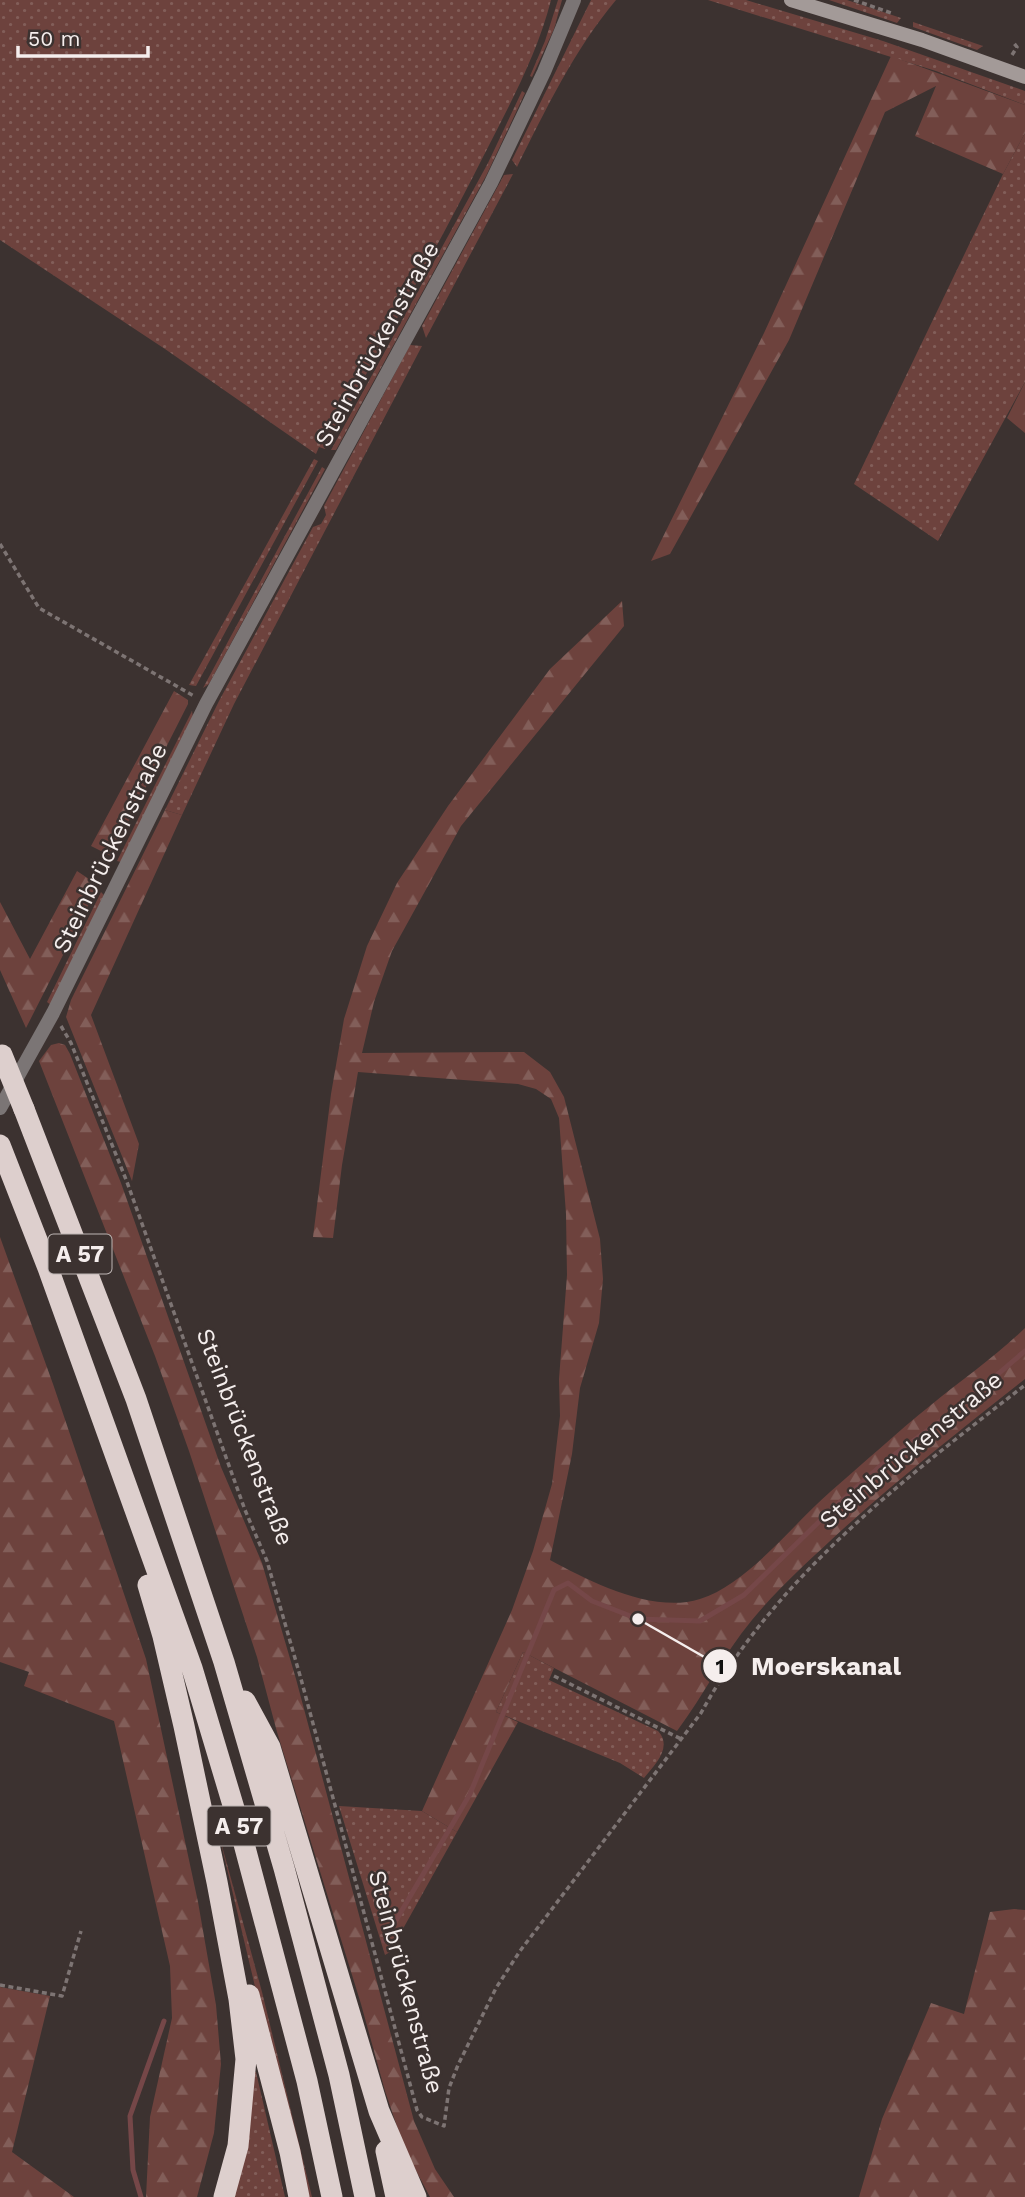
<svg xmlns="http://www.w3.org/2000/svg" width="1025" height="2197" viewBox="0 0 1025 2197" font-family="'Work Sans',sans-serif">
	<defs>
		<pattern id="grass-dots" width="8" height="8" patternUnits="userSpaceOnUse" patternTransform="scale(1.75)"><rect width="8" height="8" fill="#6d423d"/><path d="M2 2h.1M6 6h.1" fill="none" stroke="#825e59" stroke-width="1.8" stroke-linecap="round"/></pattern>
		<pattern id="forest-firs" width="22" height="20" patternUnits="userSpaceOnUse" patternTransform="scale(1.75)"><rect width="22" height="20" fill="#6d423d"/><path d="M5 1l3.5 6h-7zM16 11l3.5 6h-7z" fill="#825e59"/></pattern>
	</defs>
	<rect width="100%" height="100%" fill="#3c3230"/>
	<!-- grass -->
	<path fill="url(#grass-dots)" d="M0 0H551C537 55 509 106 483 157 433 256 378 352 325 449L319 447 316 454 165 349 0 240Z
		M558 0H562L554 29 532 77 530 76 545 41Z
		M591 0H616C574 50 546 109 517 167L512 160Z
		M708 0H746L883 41 1025 91V105L936 71Z
		M829 0H847L901 18 897 23Z
		M913 22 983 46 977 50 913 27Z
		M522 91 525 93 486 176 336 450H331L488 163Z
		M1025 133V382L938 541 854 484 1003 174Z
		M513 174 426 338 422 326 504 175Z
		M410 345 422 346 234 704 182 815 165 810 219 701 313 527 321 524 326 515 324 506Z
		M314 459 318 461 196 686 189 685Z
		M322 467 325 469 209 684 203 688Z
		M192 711 193 717 121 862 117 861Z
		M101 892 104 895 51 1005 47 1002Z
		M523 1652 554 1668 549 1680 658 1731C673 1747 655 1765 644 1778L620 1763 496 1712Z
		M339 1806 422 1811 457 1832 390 1952 385 1955Z
		M219 1835 262 1992 312 2197H305Z
		M253 2072H256L285 2197H229Z"/>
	<!-- forest -->
	<path fill="url(#forest-firs)" d="M891 56 1025 105V133L1003 174 915 136 936 86 885 112 789 340 670 554 651 561 764 333Z
		M1025 382V433L1007 418Z
		M622 601 624 626 461 826 392 951 374 1002 362 1053 524 1052 550 1072 564 1097 600 1239 603 1279 599 1323 580 1388 572 1454 550 1560C591 1582 653 1614 700 1599 748 1584 792 1525 830 1492 864 1463 896 1433 931 1405 963 1379 996 1356 1025 1328V1379C963 1428 902 1476 843 1529 812 1558 779 1587 752 1620 723 1655 704 1695 677 1731L523 1652 496 1712 518 1722 457 1832 422 1811 512 1610 533 1551 552 1484 560 1416 559 1379 567 1275 566 1214 559 1118 551 1099 536 1089 518 1084 358 1072 342 1165 333 1238 313 1237 331 1094 344 1019 367 946 397 883 448 806 550 669Z
		M174 691 188 700V704L111 856 91 846Z
		M165 810 182 815 91 1015 139 1144 132 1181 66 1017 71 1000Z
		M77 871 95 883 96 890 26 1028 0 970V902L30 959Z
		M59 1043 65 1045 70 1054 121 1183 221 1467 262 1563 296 1679 414 2121 435 2169 454 2197H430L405 2150 385 2091 361 2004 277 1732 257 1657 189 1451 155 1356 39 1061 51 1045Z
		M0 1237 53 1384 146 1659 198 1902 216 2005 221 2064 214 2133 197 2197H146L150 2117 172 2018 170 1966 114 1721 24 1686 29 1672 0 1662Z
		M1014 1909 1025 1910V2197H859L882 2119 931 2003 964 2014 990 1912Z
		M0 1987 50 1996 12 2152 74 2197H0Z"/>
	<g fill="none" stroke-linecap="round" stroke-linejoin="round">
		<!-- stream -->
		<path stroke="#754748" stroke-width="5" d="M384 1941 470 1794 554 1590 568 1583 592 1601 638 1619 700 1621 744 1595 831 1510 887 1460 958 1408 1025 1351
			M141 2197 133 2170 130 2116 164 2021"/>
		<!-- path -->
		<path stroke="#7d7473" stroke-width="3.5" stroke-dasharray="5 3.5" stroke-linecap="butt" d="M854 0 891 13
			M1012 55 1017 47 1013 42
			M0 544 39 608 194 696
			M61 1026 71 1043 127 1182 245 1510 267 1561 301 1679 417 2110 422 2117 444 2126 449 2088 458 2065 496 1988 520 1951 701 1713C777 1575 903 1480 1025 1385
			M554 1676 681 1739
			M0 1985 62 1996 81 1931"/>
		<!-- street -->
		<path stroke="#7b7575" stroke-width="14" d="M0 1108 53 1013 206 704 491 183 544 72 574 0"/>
		<!-- secondary -->
		<path stroke="#a39a98" stroke-width="14" d="M791 0 922 40 1025 77"/>
		<!-- highway -->
		<path stroke="#ddcfcd" stroke-width="21" d="M24 1109 136 1399 224 1662 284 1868 339 2075 365 2197
			M0 1145 48 1268 192 1668 239 1825 307 2081 332 2197
			M148 1585 163 1636 184 1726 217 1882 239 1999 246 2059 238 2146 224 2197
			M245 1701 270 1747 379 2111 416 2197
			M249 1995 290 2152 299 2197
			M386 2151 396 2197"/>
		<!-- highway-bridge -->
		<path stroke="#ddcfcd" stroke-width="21" d="M2 1055 24 1109"/>
	</g>
	<g text-anchor="middle" stroke-width="5" stroke-linejoin="round" paint-order="stroke">
		<!-- shield labels -->
		<g fill="#3c3230" stroke="#beb6b4" stroke-width="2">
			<rect x="48.5" y="1234.5" width="63" height="39" rx="5"/>
			<rect x="207.5" y="1806.5" width="63" height="39" rx="5"/>
		</g>
		<g font-size="23" font-weight="bold" fill="#f5eeed">
			<text x="80" y="1262">A 57</text>
			<text x="239" y="1834">A 57</text>
		</g>
		<!-- street labels -->
		<g font-size="24" fill="#f5eeed" stroke="#3c3230">
			<text transform="translate(377 344) rotate(-61)" y="8">Steinbrückenstraße</text>
			<text transform="translate(110 848) rotate(-64)" y="8">Steinbrückenstraße</text>
			<text transform="translate(245 1437) rotate(69)" y="8">Steinbrückenstraße</text>
			<text transform="translate(911 1450) rotate(-40)" y="8">Steinbrückenstraße</text>
			<text transform="translate(406 1982) rotate(75)" y="8">Steinbrückenstraße</text>
		</g>
	</g>
	<!-- callouts -->
	<path fill="none" stroke="#f5eeed" stroke-width="2.5" d="M638 1619L720 1666"/>
	<g fill="#f5eeed" stroke="#3c3230" stroke-width="2.5">
		<circle cx="638" cy="1619" r="7"/>
		<circle cx="720" cy="1666" r="18"/>
	</g>
	<g font-size="21" text-anchor="middle" font-weight="bold" fill="#111">
		<text x="720" y="1674">1</text>
	</g>
	<g font-size="26" text-anchor="middle" font-weight="bold" fill="#f5eeed" stroke="#3c3230" stroke-width="5" stroke-linejoin="round" paint-order="stroke">
		<text x="826" y="1675">Moerskanal</text>
	</g>
	<!-- scale -->
	<path d="M18 46v10h130v-10" fill="none" stroke="#f5eeed" stroke-width="3.5"/>
	<text x="28" y="46" font-size="21" fill="#f5eeed" stroke="#3c3230" stroke-width="5" paint-order="stroke">50 m</text>
</svg>
